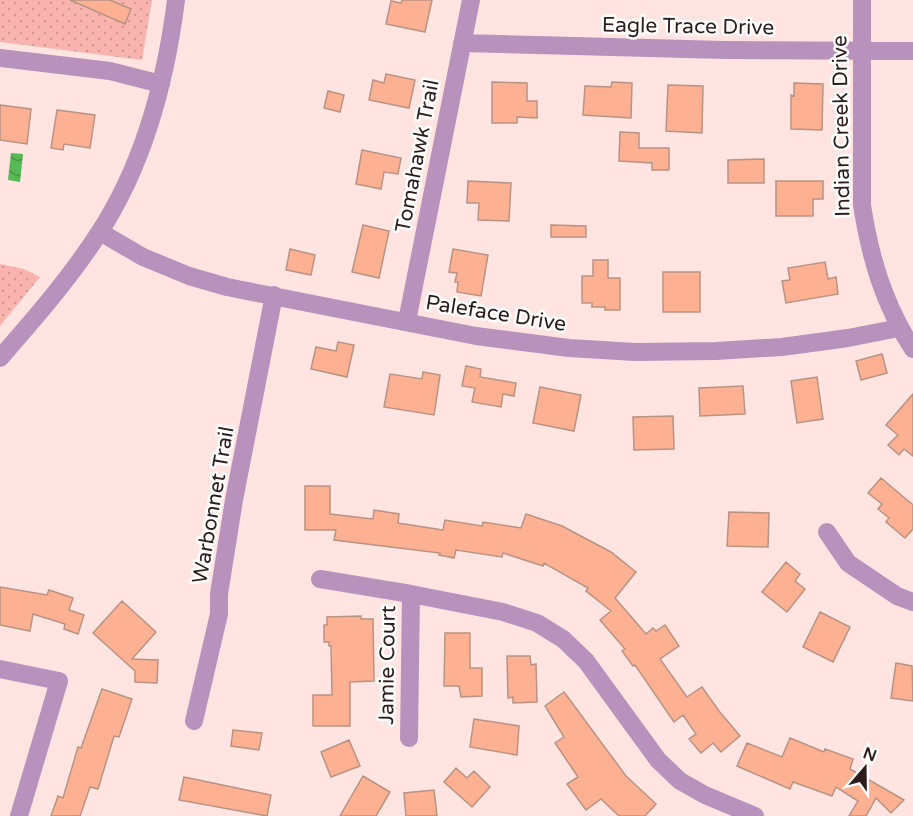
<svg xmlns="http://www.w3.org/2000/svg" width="913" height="816" viewBox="0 0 913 816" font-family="'Varela Round',sans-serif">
	<defs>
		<pattern id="park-dots" width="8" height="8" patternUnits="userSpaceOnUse" patternTransform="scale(1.5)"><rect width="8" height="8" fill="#fab4af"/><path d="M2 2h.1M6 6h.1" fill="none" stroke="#d69a96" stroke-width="1.8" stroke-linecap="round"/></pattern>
		<pattern id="water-waves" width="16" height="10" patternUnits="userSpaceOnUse" patternTransform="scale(1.5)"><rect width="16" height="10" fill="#56b955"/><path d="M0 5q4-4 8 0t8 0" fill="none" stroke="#479646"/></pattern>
	</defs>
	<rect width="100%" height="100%" fill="#ffe4e2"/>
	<!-- park -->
	<path fill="url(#park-dots)" d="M0 0H152L142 60 0 42Z
		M0 264 24 269 40 277 0 326Z"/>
	<!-- water -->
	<path fill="url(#water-waves)" d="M11 153 23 154 20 182 8 180Z"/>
	<!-- building -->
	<path fill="#feb192" stroke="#b89384" stroke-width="1.5" d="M70 0H110L131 9 125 24Z
		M402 0H432L425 32 386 24 391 1 401 3Z
		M386 74 415 80 409 108 369 100 373 80 384 83Z
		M492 82 527 83V101H537V118L517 117V123H492Z
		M612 82 632 83 631 118 583 115 585 86 611 87Z
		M794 83 823 84 822 130 791 129V95L794 96Z
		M668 85 703 86 702 133 666 131Z
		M328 91 344 95 340 112 324 108Z
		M0 105 31 109 27 144 0 140Z
		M57 110 95 115 90 148 64 144 63 150 51 148Z
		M620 132 639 133V148H669V170H652V163L619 161Z
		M362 150 401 158 398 174 384 172 381 189 356 184Z
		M764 159V183H728V160Z
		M468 181 511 183 509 221 478 220 479 203H467Z
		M776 181H823V199H813V216H776Z
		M363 225 389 231 379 278 352 272Z
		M551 225 586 226V237H551Z
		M290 249 315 255 311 275 286 270Z
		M453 249 488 255 481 296 457 292 458 282H455L457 273 449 272Z
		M593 260H608V278H620V310H605V307H592V303H582V276H593Z
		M825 262 828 279 836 277 838 294 786 303 782 281 790 280 788 268Z
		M663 272H700V312H663Z
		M338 342 354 345 347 377 311 369 316 347 336 351Z
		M882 354 887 373 861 380 856 361Z
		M466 366 481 369 480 377 516 383 514 396 503 394 501 407 472 402 475 388 462 386Z
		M423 372 440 375 434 415 384 407 390 374 422 379Z
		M817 377 823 419 797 423 791 381Z
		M743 386 745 414 700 416 699 388Z
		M540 387 581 395 574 431 533 423Z
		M913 394V456L904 449 899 455 888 445 898 435 886 425Z
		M673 416 674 449 634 450 633 417Z
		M881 478 913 505V529L905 538 886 522 889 518 878 509 882 504 868 493Z
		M305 486H330V514L373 519 374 510 399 514 398 523 443 530 445 520 482 526 483 522 521 528 526 514 562 526 611 552 636 572 615 598 646 634 653 628 656 631 665 625 679 646 660 659 687 697 702 687 719 711 740 736 721 752 713 743 701 753 689 739 696 734 683 715 674 722 635 665 633 666 622 651 625 649 600 620 611 611 586 591 588 588 544 563 543 566 503 553 502 557 456 550 454 558 439 555 440 553 334 540 336 530H305Z
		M729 512 769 513 768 547 727 546Z
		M786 562 800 574 795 581 805 589 787 612 762 592Z
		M0 587 47 595 49 590 73 598 69 610 84 615 78 634 64 629 65 624 33 614 30 631 0 625Z
		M122 601 156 632 132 659 158 660 157 683 135 682V671L93 633Z
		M820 612 850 627 833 662 803 647Z
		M361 616V619H373L374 681 350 682V726H313V695H332L331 646H329V642H324V625H327V617Z
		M445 633H470V668H482V696L461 697 459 686H444Z
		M507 656H530L531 665 536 664 537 702 513 703V697L508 698Z
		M896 663 912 666 913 701 891 698Z
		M102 689 132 699 119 737 114 736 98 789 90 787 80 816H51L58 796 63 798 78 747 81 748Z
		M564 692 626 776 656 804 645 816H619L601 799 586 810 567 784 578 777 555 743 564 737 545 706Z
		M474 719 519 726 517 755 470 747Z
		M233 730 262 733 259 750 231 746Z
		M790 738 824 752 825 749 853 759 850 769 904 800 891 813 876 798 866 816H849L858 801 836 787 832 796 793 782 790 789 737 766 747 743 782 757Z
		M349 740 360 766 331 777 321 752Z
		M456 768 467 778 474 771 490 787 472 807 444 782Z
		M363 776 390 792 376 816H340Z
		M184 777 271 795 267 816 179 800Z
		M434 790 437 816H406L404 793Z"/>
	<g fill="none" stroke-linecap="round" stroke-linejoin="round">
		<!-- minor -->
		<path stroke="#b892bc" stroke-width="18" d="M862 0V205C870 257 884 305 913 349
			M462 43 724 50 913 51
			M0 58 110 71 161 84
			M100 232 143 257 189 276 227 287 476 336 569 348 635 352 716 351 782 347 848 338 899 328
			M407 321 471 0
			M0 358C35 318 70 278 99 233 144 164 166 80 176 0
			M827 532 848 563 897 596 913 602
			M320 579 411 594 503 612 537 623 563 639 586 661 658 760 680 781 705 795 755 816
			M0 669 59 681 19 816
			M194 721 219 614V594L234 500 274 295
			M409 738 411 594"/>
	</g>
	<g text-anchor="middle" stroke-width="5" stroke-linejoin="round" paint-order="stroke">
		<!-- street labels -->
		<g font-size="21" fill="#2c1c1b" stroke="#fff">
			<text transform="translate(688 26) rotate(1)" y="7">Eagle Trace Drive</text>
			<text transform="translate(841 126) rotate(-91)" y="7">Indian Creek Drive</text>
			<text transform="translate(417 156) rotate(-79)" y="7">Tomahawk Trail</text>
			<text transform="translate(496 313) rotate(9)" y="7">Paleface Drive</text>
			<text transform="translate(213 505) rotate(-80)" y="7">Warbonnet Trail</text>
			<text transform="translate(387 665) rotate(-89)" y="7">Jamie Court</text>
		</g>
	</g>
	<!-- north arrow -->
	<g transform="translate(865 768) rotate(20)" stroke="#ffffff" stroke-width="4.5" paint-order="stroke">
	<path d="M0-4.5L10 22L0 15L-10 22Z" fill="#2c1c1b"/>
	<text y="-9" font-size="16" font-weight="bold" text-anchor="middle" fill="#2c1c1b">N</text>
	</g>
</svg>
